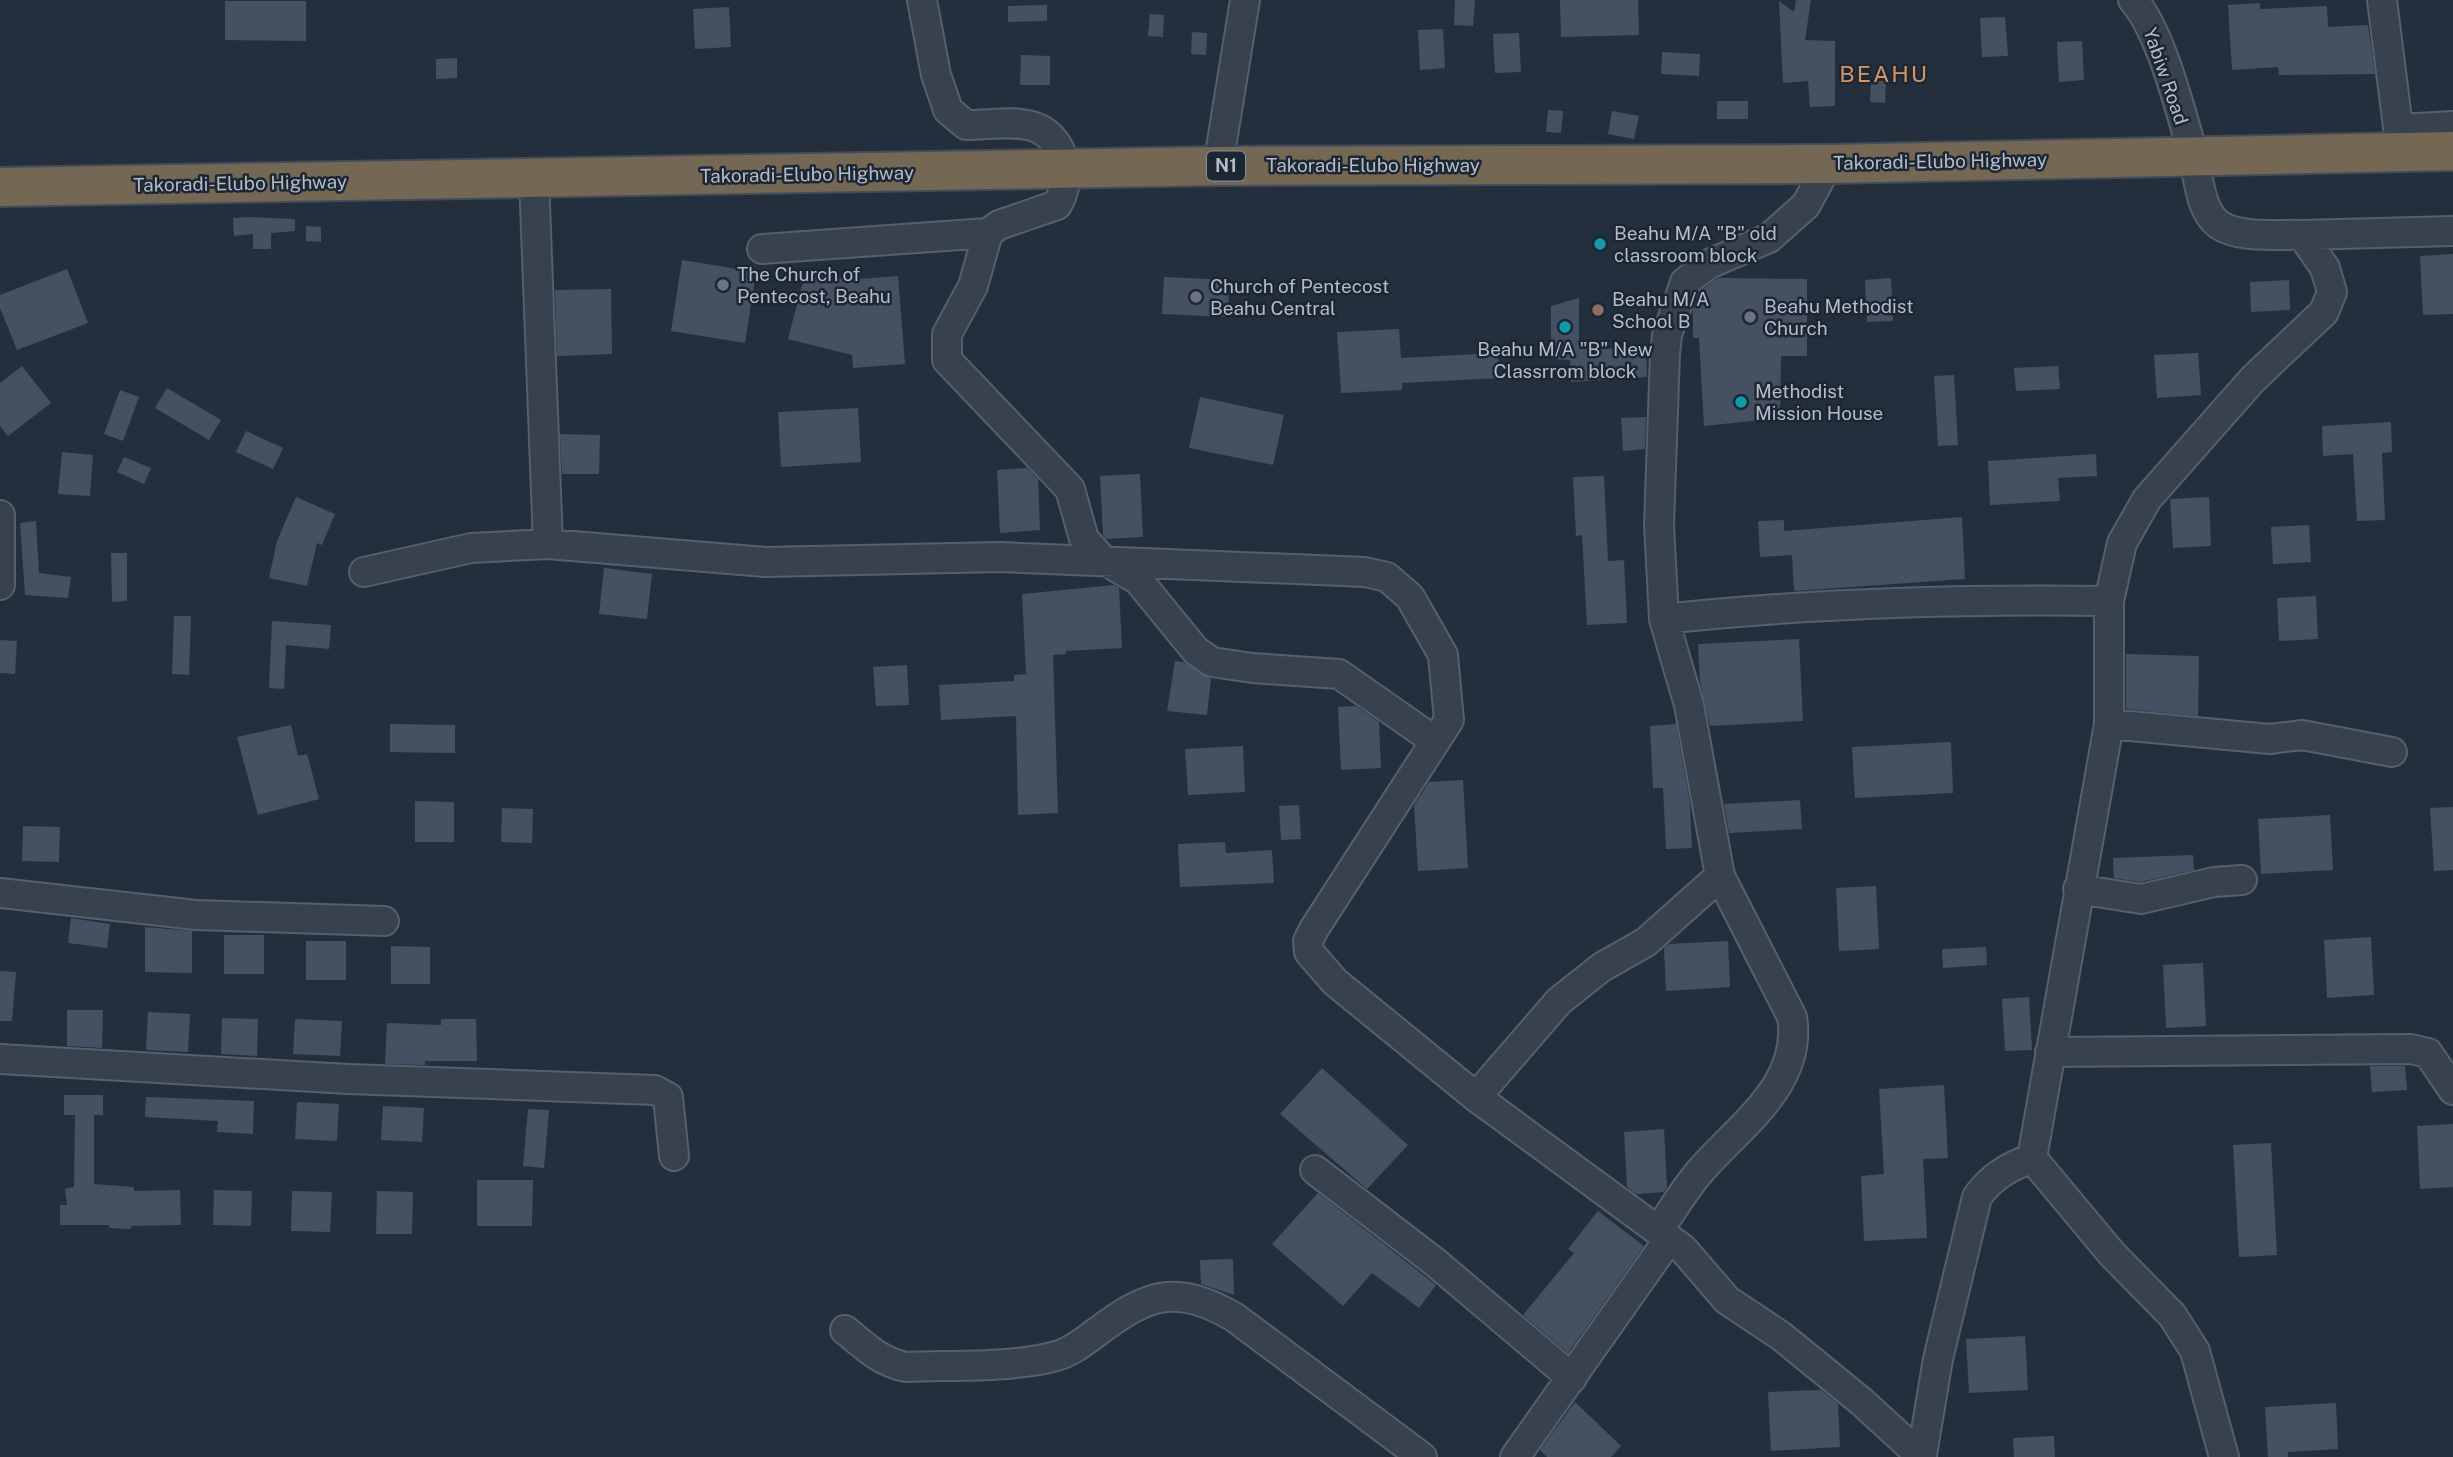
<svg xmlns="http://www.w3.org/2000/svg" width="2453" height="1457" viewBox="0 0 2453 1457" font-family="'Public Sans',sans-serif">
	<rect width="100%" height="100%" fill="#242f3e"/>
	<!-- building -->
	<path fill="#455162" d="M1455 0H1475L1473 26 1454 25Z
		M1560 0H1638L1639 35 1561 37Z
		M1796 0H1811L1805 40 1835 41V106L1810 107 1808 81 1783 83 1779 1 1794 12Z
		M225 1H306V41L225 40Z
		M2260 3V9L2327 6 2328 27 2368 25 2375 74 2279 75 2278 67 2232 70 2228 5Z
		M1047 5V21L1008 22V6Z
		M729 7 731 47 695 49 693 9Z
		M1150 14 1164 15 1163 37 1148 36Z
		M2005 17 2008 56 1982 57 1980 18Z
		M1443 29 1445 68 1420 70 1418 30Z
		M1192 32 1207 33 1206 55 1191 54Z
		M1519 33 1521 72 1495 73 1493 34Z
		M2082 41 2084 80 2059 82 2057 42Z
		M1662 52 1700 54 1699 76 1661 74Z
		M1021 55 1050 56V85H1020Z
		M457 58V78L436 79V59Z
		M1871 80 1886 81 1885 103 1870 102Z
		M1717 101H1748V119H1717Z
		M1548 110 1563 111 1561 133 1546 132Z
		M1612 111 1639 116 1634 139 1608 134Z
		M250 217 295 219V231L271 233V249H253V234L234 236 233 218Z
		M306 226 321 227V242L306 241Z
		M2453 254V314L2423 315 2420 256Z
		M682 260 756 272 745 343 671 331Z
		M67 269 88 323 17 350 0 308V295Z
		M806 270 847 280 898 276 905 364 853 368 852 355 788 339Z
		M1164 277 1229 280 1228 317 1162 314Z
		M1718 278 1807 279V356H1781L1780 418 1704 426 1699 338H1693V309L1699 292Z
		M1891 278 1893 321 1867 322 1865 280Z
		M2289 280 2290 310 2251 312 2250 282Z
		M611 289 612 354 557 356 555 290Z
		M1579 298V349L1646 348 1647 377 1571 382 1570 360 1551 359V306Z
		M1399 329 1401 358 1498 353 1499 378 1402 383V390L1341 393 1337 332Z
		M2198 353 2201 395 2157 398 2154 355Z
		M22 366 51 403 8 436 0 426V383Z
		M2058 366 2060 389 2016 391 2014 368Z
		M1954 375 1958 445 1938 446 1934 376Z
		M167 388 221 420 209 440 155 408Z
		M120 390 139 397 123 441 104 434Z
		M1200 397 1284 415 1273 465 1189 448Z
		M858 408 861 462 781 467 778 412Z
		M1646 417 1645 449 1623 451 1621 418Z
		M2391 422 2392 452 2382 453 2385 520 2357 521 2353 454 2323 456 2322 426Z
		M246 431 283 448 273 469 236 452Z
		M560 434 600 435 599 474H562Z
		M62 452 93 455 90 496 58 494Z
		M2096 454 2097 476 2058 478 2060 501 1990 505 1988 461Z
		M124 457 151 468 144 484 117 472Z
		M1027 468 1038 479 1040 530 1000 533 997 470Z
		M1140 474 1143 537 1106 539 1103 535 1100 476Z
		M1604 476 1608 561 1624 560 1627 623 1587 625 1582 535 1576 536 1573 477Z
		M296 497 335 514 322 545 317 543 307 586 269 578 277 541Z
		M2209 497 2211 546 2173 548 2170 499Z
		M1962 517 1965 579 1794 591 1792 555 1760 557 1758 521 1784 520V531Z
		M36 521 39 573 71 577 68 598 25 595 20 523Z
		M2309 525 2311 562 2273 564 2271 527Z
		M111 553H127V601L112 602Z
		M604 568 652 574 647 619 599 614Z
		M1114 585 1119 588 1122 648 1066 651V654L1053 655 1058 813 1018 815 1016 716 941 720 939 685 1014 681V675L1026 674 1022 594Z
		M2316 596 2318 639 2279 641 2277 598Z
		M174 616H191L189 675 172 674Z
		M272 621 331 625 329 649 286 645 284 689 269 688Z
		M1799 639 1803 721 1710 726 1700 682 1698 644Z
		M0 640 17 641 15 674 0 673Z
		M2126 654 2199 656 2198 716 2126 709Z
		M1175 661 1183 662 1211 679 1207 715 1167 711Z
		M907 665 909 705 876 706 873 667Z
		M1356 706 1379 722 1381 768 1341 770 1338 707Z
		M390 724 455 725V753L390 752Z
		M1676 724 1690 804 1692 848 1666 849 1663 788H1653L1650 726Z
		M291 725 298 756 307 754 319 799 258 815 237 737Z
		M1951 742 1953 793 1855 798 1852 747Z
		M1243 746 1245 792 1188 795 1185 749Z
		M1463 780 1468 868 1418 871 1414 805 1429 782Z
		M1800 800 1802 829 1729 833 1724 804Z
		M415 801 454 802V842H415Z
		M1299 805 1301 839 1281 840 1279 806Z
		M2453 807V870L2434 871 2430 808Z
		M502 808 533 809 532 843 501 842Z
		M2330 815 2333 870 2261 874 2258 819Z
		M23 826 60 827 59 862 22 861Z
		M1225 842 1226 853 1272 850 1274 883 1180 887 1178 844Z
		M2193 855 2194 870 2140 882 2114 878 2113 858Z
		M1876 886 1879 949 1839 951 1836 888Z
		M71 918 110 924 107 948 68 943Z
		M145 927 192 931V973L145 972Z
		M224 935H264V974H224Z
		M2371 937 2374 995 2327 998 2324 940Z
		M306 941H346V980H306Z
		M1728 941 1730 987 1666 991 1664 948 1669 944Z
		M391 946 430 947V984H391Z
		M1986 947 1987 965 1943 968 1942 949Z
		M2203 963 2206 1026 2166 1028 2163 965Z
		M0 971 16 972 12 1021H0Z
		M2029 997 2032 1050 2005 1051 2002 999Z
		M67 1010H103L102 1048 67 1046Z
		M148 1012 190 1014 188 1052 146 1050Z
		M222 1018 258 1019 257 1056 221 1054Z
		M295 1019 342 1021 340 1056 293 1054Z
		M441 1019H476L477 1061H425V1065L385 1064 387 1023 441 1025Z
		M2370 1066H2405L2407 1090 2372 1092Z
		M1322 1068 1408 1145 1367 1189 1280 1114Z
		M1944 1085 1948 1158 1923 1159 1927 1238 1864 1241 1861 1176 1884 1174 1879 1089Z
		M64 1095H103V1115H94V1184L134 1187V1191L180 1190 181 1225 131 1226V1229L109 1228V1225H60V1205H67L65 1189 74 1187 75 1115H64Z
		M146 1097 254 1101 253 1134 217 1132 218 1121 145 1117Z
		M297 1102 339 1104 337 1141 295 1139Z
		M383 1106 424 1108 422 1142 381 1140Z
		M528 1109 549 1110 544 1168 523 1166Z
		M2453 1124V1187L2420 1189 2417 1126Z
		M1664 1129 1667 1187 1664 1192 1636 1194 1627 1187 1624 1132Z
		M2271 1143 2277 1255 2239 1257 2233 1145Z
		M477 1180H533L532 1226H477Z
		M214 1190 252 1191 251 1226 213 1225Z
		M292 1191 332 1192 330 1232 291 1231Z
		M377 1191 413 1192 412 1234H376Z
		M1318 1193 1436 1285 1419 1308 1372 1273 1343 1306 1272 1244Z
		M1598 1211 1644 1246 1568 1353 1523 1315 1574 1253 1568 1249Z
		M1233 1259 1234 1295 1201 1284 1200 1260Z
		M2025 1336 2028 1390 1969 1393 1966 1339Z
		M1821 1390 1838 1404 1840 1447 1771 1451 1768 1392Z
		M1575 1402 1621 1446 1611 1457H1547L1540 1450Z
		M2336 1403 2338 1449 2288 1452V1457H2268L2265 1407Z
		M2054 1436 2055 1457H2014L2013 1438Z"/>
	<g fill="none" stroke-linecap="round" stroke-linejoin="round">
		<defs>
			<path id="minor" d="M922 0 936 75 943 95 948 110 966 125C1006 125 1047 112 1063 158 1068 173 1065 192 1057 205L999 225 988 233 973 286 947 334V360L1070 489 1084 539 1102 559 1138 580 1196 651 1212 662 1252 668 1339 674 1435 741
				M2133 0C2161 31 2181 113 2193 154 2199 176 2199 209 2218 224 2239 239 2278 234 2302 235L2325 268 2332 292 2324 312 2253 379 2147 499 2122 543 2109 601V724L2032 1158 2112 1254 2172 1315 2195 1351 2224 1457
				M2382 0 2401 151
				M2399 129 2453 126
				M1218 166 1245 0
				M534 179 548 544
				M2302 235 2453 231
				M762 249 988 233
				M0 515V585
				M364 572 471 548 548 544 765 562 1000 557 1365 572 1387 577 1410 597 1443 655 1449 720 1314 929 1308 941 1309 952 1335 982 1476 1097 1683 1249 1727 1300 1781 1336 1862 1402 1922 1457
				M1664 619C1812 603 1960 599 2109 601
				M2109 724 2270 739 2302 735 2392 752
				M2078 889 2141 899 2214 882 2242 880
				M0 893 196 915 384 921
				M2050 1052 2411 1049 2428 1053 2453 1090
				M0 1059 348 1079 655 1090 668 1097 674 1156
				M1476 1097 1559 1001 1602 967 1646 942 1720 876
				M1315 1170 1436 1263 1572 1378
				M1658 1231C1672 1211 1685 1188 1702 1169 1741 1125 1803 1083 1792 1017L1720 876 1689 705 1664 619 1659 525 1665 354 1667 335 1685 282 1709 264 1769 238 1806 205 1828 164
				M845 1330C865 1346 880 1362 906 1367 951 1365 1014 1368 1056 1356 1072 1352 1084 1341 1097 1332 1148 1294 1175 1283 1234 1317L1422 1457
				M1922 1455 1938 1359 1977 1197C1992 1176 2009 1167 2032 1158
				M1515 1457 1669 1239"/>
			<path id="highway" d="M0 187 1218 166 1828 164 2453 151"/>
		</defs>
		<!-- minor casing -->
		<use href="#minor" stroke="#565f6c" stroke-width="32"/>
		<!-- highway casing -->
		<use href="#highway" stroke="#434c59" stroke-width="42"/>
		<!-- minor -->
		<use href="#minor" stroke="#38414e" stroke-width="28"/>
		<!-- highway -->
		<use href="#highway" stroke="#746855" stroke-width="38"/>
	</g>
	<!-- markers -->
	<g fill="#0f9aa8" stroke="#1d2633" stroke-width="2.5">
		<circle cx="1600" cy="244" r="7"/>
		<circle cx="1565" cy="327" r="7"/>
		<circle cx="1741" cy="402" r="7"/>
	</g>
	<g fill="#6b7280" stroke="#1d2633" stroke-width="2.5">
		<circle cx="723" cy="285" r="7"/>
		<circle cx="1196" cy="297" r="7"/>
		<circle cx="1750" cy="317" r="7"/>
	</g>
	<circle fill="#8d6e63" stroke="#1d2633" stroke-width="2.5" cx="1598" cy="310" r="7"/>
	<g text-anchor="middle" stroke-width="5" stroke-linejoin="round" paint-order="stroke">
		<!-- shield labels -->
		<rect fill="#1d2633" stroke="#878f9c" stroke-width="2" x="1207" y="151.5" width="38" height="29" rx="5"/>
		<g font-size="18" font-weight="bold" fill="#b4bcc9">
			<text x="1226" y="172">N1</text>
		</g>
		<!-- street labels -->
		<g font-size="19" fill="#b4bcc9" stroke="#1d2633">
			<text transform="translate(2166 76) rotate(71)" y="7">Yabiw Road</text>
			<text transform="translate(1940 161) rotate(-1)" y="7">Takoradi-Elubo Highway</text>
			<text x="1373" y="172">Takoradi-Elubo Highway</text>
			<text transform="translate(807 174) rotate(-1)" y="7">Takoradi-Elubo Highway</text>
			<text transform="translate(240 183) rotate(-1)" y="7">Takoradi-Elubo Highway</text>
		</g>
		<!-- poi labels -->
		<g font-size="19" fill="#b4bcc9" stroke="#1d2633" text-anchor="start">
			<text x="1614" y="240">Beahu M/A "B" old<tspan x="1614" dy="22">classroom block</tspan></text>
			<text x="737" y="281">The Church of<tspan x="737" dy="22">Pentecost, Beahu</tspan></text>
			<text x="1210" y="293">Church of Pentecost<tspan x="1210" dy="22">Beahu Central</tspan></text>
			<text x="1612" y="306">Beahu M/A<tspan x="1612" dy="22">School B</tspan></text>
			<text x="1764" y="313">Beahu Methodist<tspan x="1764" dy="22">Church</tspan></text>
			<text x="1565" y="356" text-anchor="middle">Beahu M/A "B" New<tspan x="1565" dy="22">Classrrom block</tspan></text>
			<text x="1755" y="398">Methodist<tspan x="1755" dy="22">Mission House</tspan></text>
		</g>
		<!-- quarter labels -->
		<g font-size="23" letter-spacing="2" fill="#d59563" stroke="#1d2633">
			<text x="1884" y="82">BEAHU</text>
		</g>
	</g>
</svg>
